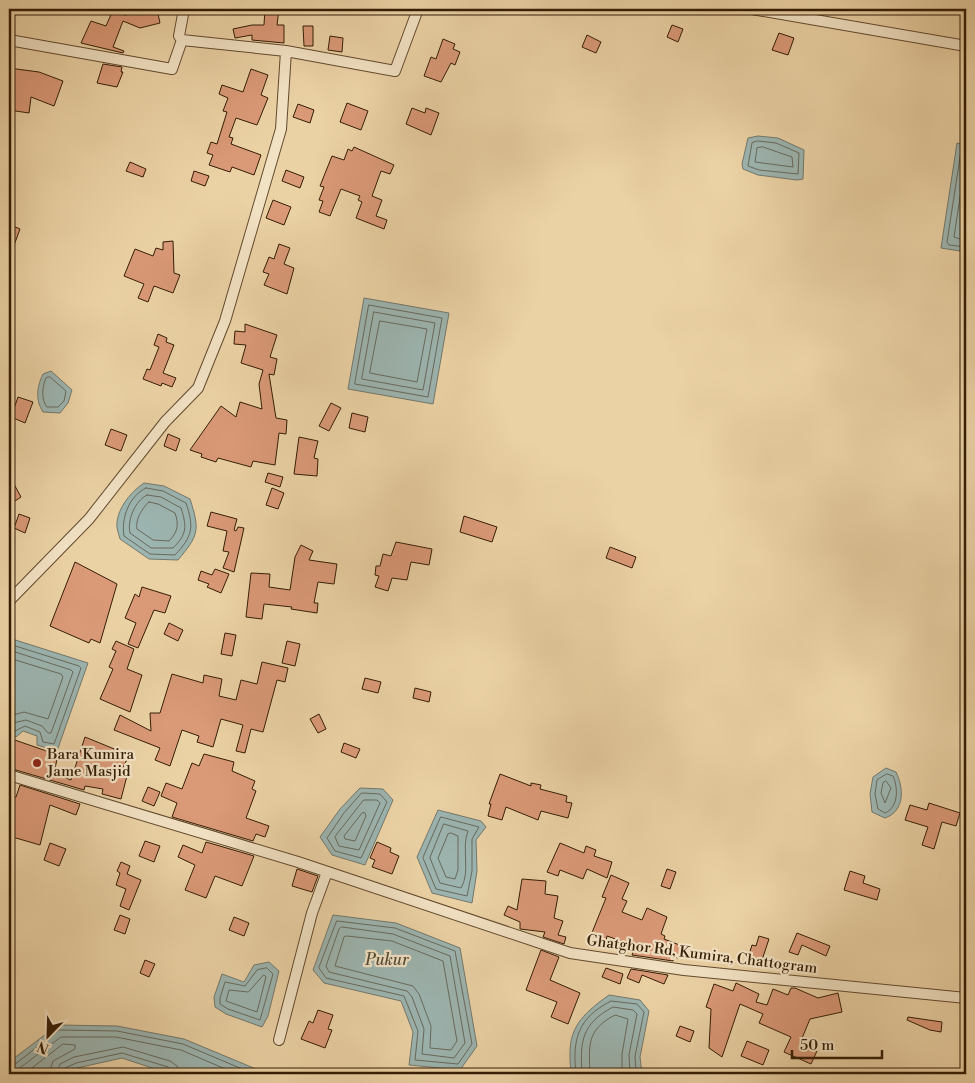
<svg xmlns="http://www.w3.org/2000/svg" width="975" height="1083" viewBox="0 0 975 1083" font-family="'Libre Bodoni',serif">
	<rect width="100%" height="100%" fill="#ebd2a5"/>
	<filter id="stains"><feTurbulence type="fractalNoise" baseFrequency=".004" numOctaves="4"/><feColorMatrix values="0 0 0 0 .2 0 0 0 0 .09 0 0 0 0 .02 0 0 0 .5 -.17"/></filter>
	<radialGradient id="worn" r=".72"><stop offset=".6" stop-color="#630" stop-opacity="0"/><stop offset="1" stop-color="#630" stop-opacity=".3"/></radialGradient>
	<!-- water -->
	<path fill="#9cb5b1" stroke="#72786d" d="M758 136 778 138 804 150 803 179 797 180 758 175 743 169 742 164 748 138Z
		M957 143 966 145V252L941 248Z
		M364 298 449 313 433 404 348 389Z
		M51 371 72 390 68 403 60 413 43 412C35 400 37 386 43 374Z
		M144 483 164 486 190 499C200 530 199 535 178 560L149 559 120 539C119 534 116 528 117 523 118 507 132 491 144 483Z
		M9 638 88 663 57 751 37 745V736L23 731 16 737 9 734Z
		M886 768 896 772C904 788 905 811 885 818L872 812 870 794 873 777Z
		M360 788 383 789 393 800 365 865 332 855 320 837 340 809Z
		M438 810 481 821 486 827 476 840 477 871 472 903 432 893 417 857Z
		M333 915 396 923 460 948 477 1046 460 1070 409 1065 413 1032 401 1001 324 983 313 970Z
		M269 962 279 971 268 1016 262 1027 226 1014 215 1007 214 997 222 974 244 982 254 965Z
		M609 995 640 1000 649 1011 640 1057 642 1074H572C570 1068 570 1061 570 1055 569 1025 587 1011 609 995Z
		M58 1025 117 1026 184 1039 268 1074H170L122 1058 77 1068 63 1074H9V1062Z"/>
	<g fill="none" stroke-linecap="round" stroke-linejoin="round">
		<!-- shore -->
		<path stroke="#68695c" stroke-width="1" d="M758 141 776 143 799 153 798 174 759 170 748 166 752 143Z
			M763 147 792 157 793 167 755 162 757 148Z
			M966 149 961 151 947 242 949 245 966 247
			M966 158 954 237 966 241
			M369 305 442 318 428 397 355 384Z
			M374 312 435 323 423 390 362 379Z
			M380 321 427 329 417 382 370 373Z
			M50 377 66 391 64 401 58 407H47C41 400 42 386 46 378Z
			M146 488 163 491 186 503C194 527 193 536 175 555L150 554 124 536C121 518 129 496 146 488Z
			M147 495 161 497 181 508C187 527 187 534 173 548H151L130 533C127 520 135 501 147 495Z
			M149 502 158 504 175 513C179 524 178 532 169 541L153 540 137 529C135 520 142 508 149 502Z
			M9 644 79 666 81 668 54 744 43 742 40 732 25 726 15 731 9 730
			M9 650 71 670 73 672 51 733H48L42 726 26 720 9 724
			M9 658 61 674 63 677 48 719 24 712 9 716
			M887 774 893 776C898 787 899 807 885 813L878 809 875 794 877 780Z
			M886 781 891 788 885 803 881 793 883 783Z
			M362 793 380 794 387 802 361 858 335 851 327 838 344 813Z
			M364 800H377L380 803 359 850 339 846 335 837Z
			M365 813 366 816 355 841 345 839 344 836 362 813Z
			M441 817 479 827 472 839V871L467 896 436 889 423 858Z
			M444 824 468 831C461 848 471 872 461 888L440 883 430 858Z
			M451 833 458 836V870L455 879 446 877 438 858 448 834Z
			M337 921 395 928 455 951 472 1044 458 1064 415 1060 418 1031 404 996 326 978 319 968Z
			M342 927 393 934 450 956 465 1043 454 1058 422 1054 424 1029 412 997 407 991 329 972 326 966 339 929Z
			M347 936 392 941 443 961 457 1041 451 1050 430 1048 431 1026 419 994 413 986 335 966 344 937Z
			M267 968 273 974 260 1020 228 1009 220 1004V998L225 982 245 986 257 970Z
			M264 975 266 977 257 1012 226 1001 229 990 248 992Z
			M9 1066 14 1065 59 1030 117 1031 183 1044 254 1074
			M9 1072 17 1070 61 1037H116L181 1050 237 1074
			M24 1074 63 1044 75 1045V1049L53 1061 49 1074
			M56 1074 60 1064 74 1057 123 1047 170 1061 177 1066 179 1074
			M63 1074 65 1068 76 1063 122 1053 168 1067 172 1074
			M576 1074C572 1039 578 1018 611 1001L637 1004 644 1012 635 1056 636 1074
			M582 1074C580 1042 581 1024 613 1007L633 1010 637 1014 629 1055 630 1074
			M590 1074C589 1046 586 1030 615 1015L628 1019 622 1054V1074"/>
	</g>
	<!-- building -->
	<path fill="#da9977" stroke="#341d06" d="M152 9H157L160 23 140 28 123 21 113 47 124 51 123 53 81 43 91 21 106 26 113 10 125 15Z
		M265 9H279L277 25H284V43L252 40V35L235 38 233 29 252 25H264Z
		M672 25 683 29 678 42 667 37Z
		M303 26H313V46H304Z
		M779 33 794 38 788 55 772 50Z
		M587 35 601 42 596 53 582 47Z
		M330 36 343 38 342 52 328 50Z
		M443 39 455 44 453 49 460 52 455 65 451 63 441 82 424 76 431 57 436 59Z
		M103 64 122 67 121 72H123L117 87 97 83Z
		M9 68 39 72 63 81 54 106 31 97 29 113 9 110Z
		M251 69 268 75 261 95 268 98 257 125 236 118 229 137 233 138 231 144 261 155 254 175 232 167 230 172 209 165 213 155 207 153 211 142 217 144 227 112 223 111 228 98 219 94 222 85 243 92Z
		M347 103 368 111 361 130 340 122Z
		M298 104 314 110 310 123 293 117Z
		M412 108 425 113 426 108 439 113 431 135 406 124Z
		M354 147 394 165 390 174 381 171 372 196 382 200 376 216 387 220 384 229 356 218 362 202 358 200 360 196 341 189 330 216 319 212 323 201 319 200 324 187 320 186 332 156 344 160 348 149 352 151Z
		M130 162 146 169 143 177 126 171Z
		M286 170 304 177 300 188 282 181Z
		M194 171 209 176 205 186 191 181Z
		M273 200 291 207 284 225 266 218Z
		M11 225 20 229 10 256 9 231Z
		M173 241 174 273 180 275 173 293 154 286 148 302 138 298 144 284 124 276 135 249 153 256 156 248 163 250V242Z
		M279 244 290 248 284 264 294 268 287 294 264 285 269 274 263 272 269 257 274 259Z
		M245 324 277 335 270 357 277 359 274 375 269 374 276 418 287 420 286 434 279 433 275 465 253 461 251 467 218 458 216 462 201 457 202 454 190 450 221 406 236 417 240 402 262 409 259 384 263 370 241 363 246 345 234 344 235 331 245 332Z
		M158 334 167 338 166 342 174 345 163 373 176 378 172 387 162 383 161 386 143 379 147 369 150 370 159 347 154 345Z
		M18 397 33 402 25 423 11 417Z
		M331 403 341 408 329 431 319 426Z
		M352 413 368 417 365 432 349 428Z
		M111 429 127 435 121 451 105 445Z
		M168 434 180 439 176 451 164 446Z
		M299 437 318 441 314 458 318 459 317 476 294 474Z
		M268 473 283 477 280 487 265 482Z
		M9 475 21 497 15 501 9 498Z
		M272 488 284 493 278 509 266 505Z
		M211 512 237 519 234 530 236 531 238 527 244 528 234 572 223 568 229 552 223 551 227 531 207 526Z
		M19 514 30 518 25 533 14 528Z
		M464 516 497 527 492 542 460 532Z
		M396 542 432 549 429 565 411 562 407 580 392 578 388 591 375 587 379 576 375 575 376 566H380L383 554 391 556Z
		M301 545 313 551 309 560 337 564 334 584 318 582 314 603H318L317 613 291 609 292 607 264 604 262 619 246 617 251 573 270 574 269 587 290 590 295 557Z
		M610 547 636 557 632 568 606 558Z
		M75 562 117 584 100 643 91 639 89 643 50 626Z
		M215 569 229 574 221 593 207 587 209 584 198 580 201 571 212 575Z
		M142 587 171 596 165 613 154 610 138 648 128 644 136 623 125 618 135 594 139 597Z
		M169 623 183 630 178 641 164 634Z
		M225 633 236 635 232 656 221 654Z
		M116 641 134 649 127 669 142 675 130 712 100 699 113 669 109 667 116 651 112 649Z
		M287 641 300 644 295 666 282 663Z
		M262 662 288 668 285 682 277 680 263 732 251 729 245 753 236 751 243 725 221 719 213 747 197 742 199 736 182 730 170 766 155 760 160 748 114 730 120 715 151 731 150 713H160L172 674 203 683 204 675 222 679 219 696 236 700 241 680 257 684Z
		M365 678 381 682 378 693 362 689Z
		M415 688 431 692 429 702 413 698Z
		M319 714 326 729 318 733 310 719Z
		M85 737 129 755 122 770 128 772 121 799 102 794 103 789 85 786 84 790 9 768V738L58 755 54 773 71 780Z
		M344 743 360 749 356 758 341 752Z
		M204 754 234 762 232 771 255 781 252 789 256 791 246 818 269 826 265 837 256 834 253 841 172 817 177 803 161 796 166 783 182 789 192 763 199 766Z
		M500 774 531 786V783L541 785 540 789 567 796 566 802 572 803 568 818 541 811 538 820 506 807 502 820 488 816 491 804H489Z
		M20 785 80 804 76 815 50 805 40 845 9 836V795L16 797Z
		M148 787 160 792 154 806 142 801Z
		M929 803 960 813 956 826 942 822 934 849 922 845 928 827 905 820 910 805 927 810Z
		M145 841 160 846 154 862 139 856Z
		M206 842 254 856 242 886 215 876 206 898 185 890 195 865 178 857 183 845 202 853Z
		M377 842 391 848 390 852 399 856 392 874 372 867 375 860 370 858Z
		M50 843 66 849 59 866 44 860Z
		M560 843 584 853 586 846 596 850 594 856 612 862 607 878 587 869 583 879 560 870 558 876 547 872Z
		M121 862 130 866 127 874 141 880 129 910 120 906 126 889 116 885 120 873 117 871Z
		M297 869 318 876 312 892 292 886Z
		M667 869 676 872 670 889 661 886Z
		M850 871 865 876 863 883 880 889 877 900 844 890Z
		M611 875 629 883 622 899 627 901 622 912 642 920 647 908 667 917 661 934 665 936 664 939 682 946 678 958 674 957 673 961 632 955 635 946 607 936 606 941 591 935 606 898 602 897Z
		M522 879 546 881 545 894 558 896 554 918 563 921 558 935 566 937 564 944 543 937 545 932 520 929V922L504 915 508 906 517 910Z
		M120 915 130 919 125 934 114 930Z
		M234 917 249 923 244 936 229 930Z
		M797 933 830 946 826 956 802 945 798 955 789 952Z
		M759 936 769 939 761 963 748 958 752 945 756 946Z
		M541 950 559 957 550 980 580 993 568 1024 551 1017 557 1002 526 990Z
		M145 960 155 964 149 977 140 973Z
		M606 968 623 974 620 984 602 977Z
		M631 969 668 975 664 984 642 975 639 983 627 978Z
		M736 983 759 994 756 1002 767 1005 773 989 788 995 791 988H795L818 998 838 993 842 1012 810 1019 800 1043 817 1051 811 1064 784 1052 791 1037 759 1023 763 1014 740 1004 722 1057 709 1048 711 1009 706 1007 714 984 733 991Z
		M318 1010 333 1015 328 1029 332 1030 325 1048 301 1039 309 1021 313 1023Z
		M908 1017 942 1022 941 1032 930 1030 907 1020Z
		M680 1026 694 1031 690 1042 676 1036Z
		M747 1041 769 1050 763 1065 741 1056Z"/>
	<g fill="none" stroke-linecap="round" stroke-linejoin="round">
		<defs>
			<path id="minor" d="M184 9 179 36 182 40 286 51 395 71 418 9
				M752 9 966 46
				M9 40 172 69 182 40
				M9 601 89 519 165 422 198 388 225 321 281 129 286 51
				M9 775 298 862 570 953 684 970 966 998
				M279 1040 312 913 327 872"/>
		</defs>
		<!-- minor casing -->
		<use href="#minor" stroke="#624a2e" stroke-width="12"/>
		<!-- minor -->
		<use href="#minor" stroke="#f2e2c4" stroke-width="10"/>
	</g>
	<!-- markers -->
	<circle fill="#8f2418" stroke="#f2e2c4" stroke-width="2" cx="37" cy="763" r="5"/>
	<g text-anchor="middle" stroke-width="4.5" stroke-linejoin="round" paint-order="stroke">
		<!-- poi labels -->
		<g font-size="15" fill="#341d06" stroke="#f2e2c4" text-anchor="start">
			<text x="47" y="759">Bara Kumira<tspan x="47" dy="17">Jame Masjid</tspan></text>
		</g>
		<!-- street labels -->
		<g font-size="15" fill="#341d06" stroke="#f2e2c4">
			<text transform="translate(702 954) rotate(7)" y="5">Ghatghor Rd, Kumira, Chattogram</text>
		</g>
		<!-- water labels -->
		<g font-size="16" font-style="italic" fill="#534b39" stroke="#f2e2c4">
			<text x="387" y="965">Pukur</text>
		</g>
	</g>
	<!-- margin -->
	<rect width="975" height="1083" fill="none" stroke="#ebd2a5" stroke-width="30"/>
	<rect x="10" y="10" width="955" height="1063" fill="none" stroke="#341d06" stroke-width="2.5"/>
	<rect x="15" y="15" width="945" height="1053" fill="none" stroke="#341d06"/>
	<!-- north arrow -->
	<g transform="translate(48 1036) rotate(203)" stroke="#f2e2c4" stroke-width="4" paint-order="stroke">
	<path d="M0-4L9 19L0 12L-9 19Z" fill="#341d06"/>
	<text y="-8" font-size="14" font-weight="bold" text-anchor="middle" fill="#341d06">N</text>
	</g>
	<!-- scale -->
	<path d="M792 1050v8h90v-8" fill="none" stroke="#341d06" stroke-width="2.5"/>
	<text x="800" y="1050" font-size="15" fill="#341d06" stroke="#f2e2c4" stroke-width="4" paint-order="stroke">50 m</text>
	<rect width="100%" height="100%" filter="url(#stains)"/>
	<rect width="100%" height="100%" fill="url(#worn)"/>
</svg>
